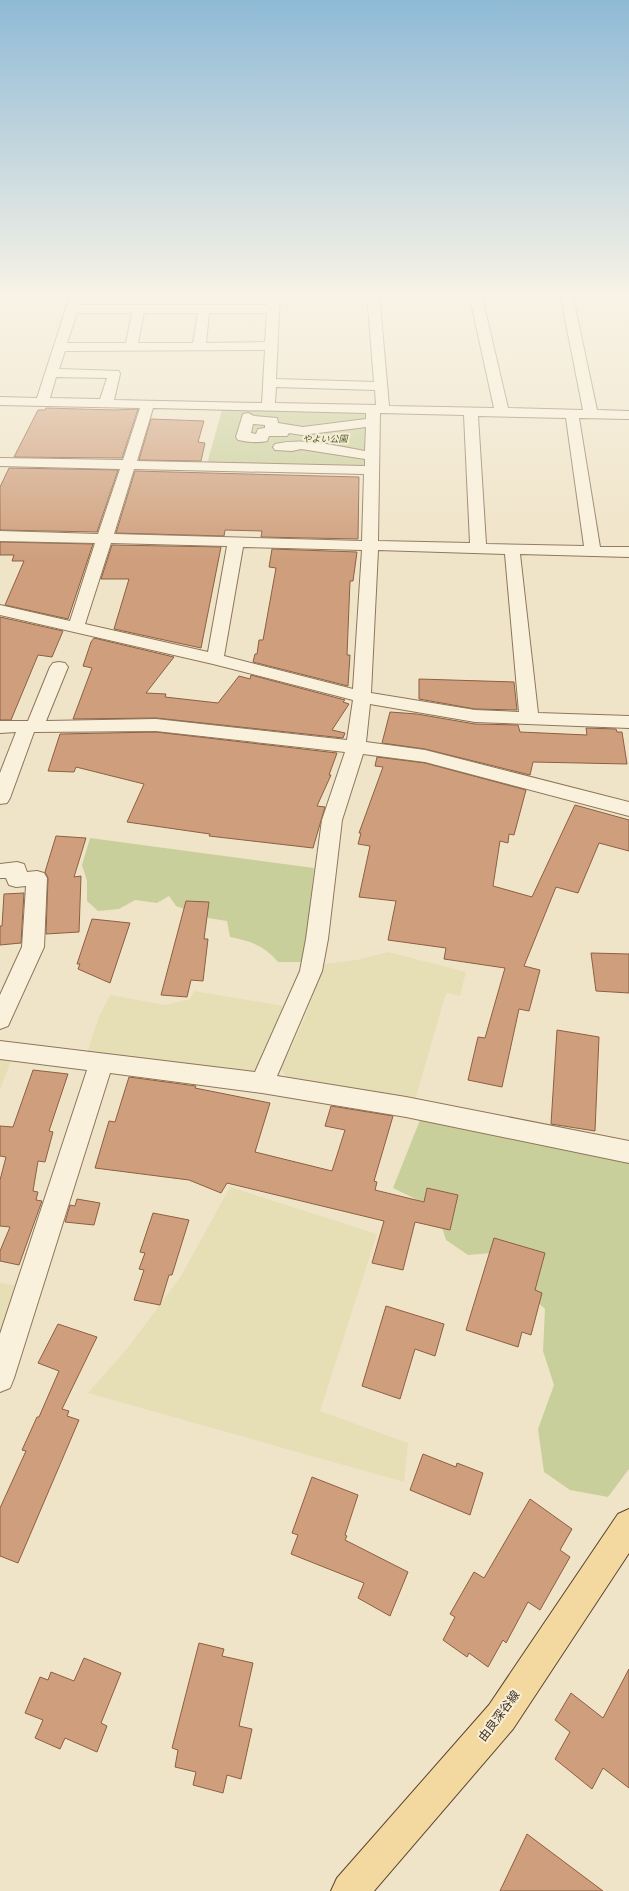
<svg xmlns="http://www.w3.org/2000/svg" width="629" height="1891" viewBox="0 0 629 1891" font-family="'Source Serif 4','Noto Sans JP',serif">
	<rect width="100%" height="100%" fill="#f0e4c8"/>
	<!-- farmland -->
	<path fill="#e6deb5" d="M388 952 466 972 460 996 446 993 415 1100 289 1080 281 1069 303 1022 324 964 357 960Z
		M194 991 283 1006 256 1069 243 1073 87 1053 99 1017 110 995 165 1005 190 999Z
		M0 1059 11 1061 0 1090Z
		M230 1187 377 1234 320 1411 408 1443 404 1482 88 1393 127 1349 181 1276Z
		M0 1283 19 1286 0 1346Z"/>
	<!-- green -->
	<path fill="#c9cf9b" d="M222 410 361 413 366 415 365 465 358 467 207 464Z
		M90 838 314 868 304 962H278C264 945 250 941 230 937L227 921 208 918 176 906 169 896 157 903 135 900 119 909 98 911 87 901V881L82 865Z
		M420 1120 629 1161V1469L608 1497 570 1490 544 1472 538 1429 554 1385 543 1351 545 1309 534 1299 537 1264 515 1251 468 1255 446 1240 436 1209 393 1188Z"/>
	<!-- building -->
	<path fill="#cf9f7d" stroke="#8d5f41" d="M46 408 115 410 138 409 122 458 14 457 38 410H45Z
		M151 419 204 421 198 442 205 443 201 461 139 460Z
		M9 468 118 470 97 532 0 530V487Z
		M135 471 359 477 358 539 261 537 262 531 225 530 224 536 116 533Z
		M0 542 93 544 68 619 5 605 24 561H12L14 555H0Z
		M112 545 221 547 201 648 114 629 129 579H101Z
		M272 549 357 552 353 581H350L347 655H350L348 686 253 662 255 654H257L259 640H263L276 568 269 567Z
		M0 617 63 631 52 657 38 655 11 720H0Z
		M94 638 174 657 146 693 166 694 165 697 218 703 239 676 250 679 251 675 345 700 343 702 349 704 332 730 345 733 343 738 156 718 73 719 92 668 83 666 91 642Z
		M419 679 514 682 517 710 475 709 419 699Z
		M390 712 417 714 475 724 518 725 520 732 587 735 586 728 616 729 617 732H622L627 764 533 762 530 775 425 749 382 743Z
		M156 732 337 753 329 775H331L317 806 325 807 313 848 209 836 210 834 127 822 144 784 76 767 74 772 48 771 60 734Z
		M377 757 425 763 526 790 514 835 509 834 508 843 500 841 493 886 532 897 575 805 629 820V851L599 843 578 893 556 887 524 966 540 970 529 1011 519 1009 502 1087 468 1080 478 1037 485 1038 505 968 444 959 446 948 388 940 396 901 359 897 370 846 358 844 361 833H359L383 767 375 766Z
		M56 836 86 838 74 877 81 876 79 932 46 934 48 878 45 872Z
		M24 893 21 943 0 945V926H2L4 894Z
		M186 901 209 902 204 939H208L203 981 191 980 187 997 161 995Z
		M92 919 130 923 110 983 78 969 80 964H77Z
		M591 953 629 954V993L596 991Z
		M557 1030 599 1037 595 1131 551 1124Z
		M33 1070 68 1074 49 1131 53 1132 45 1162 38 1161 33 1191 38 1192 36 1200 42 1201 19 1265 0 1261V1251L10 1227 0 1226V1180L6 1157 0 1156V1126L13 1127Z
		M129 1077 196 1086 195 1088 270 1103 255 1152 332 1171 345 1130 325 1126 331 1106 393 1116 374 1181 377 1182 375 1190 424 1202 427 1188 458 1195 450 1230 415 1222 403 1270 372 1263 384 1221 227 1183 221 1193 189 1180 95 1168 109 1121 115 1122Z
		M77 1199 100 1203 94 1225 65 1222 70 1205 75 1206Z
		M153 1213 189 1220 172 1275H169L160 1305 134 1300 144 1270 139 1269 145 1253 140 1252Z
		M494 1238 545 1253 535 1290 542 1293 531 1335 522 1332 518 1347 466 1330Z
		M386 1306 444 1324 435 1356 415 1349 400 1399 362 1386Z
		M58 1324 97 1337 62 1409 69 1411 67 1416 79 1420 18 1563 0 1556V1508L26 1451 22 1450 37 1417H39L59 1371 38 1363Z
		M423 1454 456 1467 457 1463 483 1473 470 1515 410 1490Z
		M312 1477 358 1495 345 1535 347 1536 345 1540 408 1572 390 1616 358 1598 364 1583 291 1554 298 1535 292 1533Z
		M530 1499 572 1529 560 1550 570 1557 540 1610 528 1602 506 1643 503 1640 488 1667 469 1653 467 1657 443 1640 455 1617 450 1614 474 1572 484 1578Z
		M199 1643 224 1649 222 1656 253 1663 239 1726 252 1729 241 1779 227 1775 223 1793 193 1785 196 1772 175 1767 178 1750 172 1748Z
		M84 1658 121 1673 101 1723 107 1726 97 1752 65 1738 60 1749 35 1738 43 1720 25 1713 40 1677 48 1680 51 1672 74 1681Z
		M629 1669V1788L603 1768 592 1789 555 1759 570 1732 555 1720 571 1693 603 1718Z
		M527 1834 603 1891H500Z"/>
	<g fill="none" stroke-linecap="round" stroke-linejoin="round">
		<defs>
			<path id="minor" d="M71 293H83L79 305H267L268 293H280L276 379 374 382 367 293H379L389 406 494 408 469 293H481L508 408 583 410 560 293H572L597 410 629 411V419L579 418 600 547H629V557L520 554 538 713 629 716V728L475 722 370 704 366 742 425 750 629 802V816L425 762 363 754 342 820 328 939 322 971 277 1076 406 1097 629 1141V1163L406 1117 262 1093 110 1073 14 1378 10 1388 0 1392V1334L87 1070 0 1059V1041L255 1072 300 971 306 939 322 820 345 752 156 731 34 732 10 798 7 803 0 804V773L16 732 0 733V721H28L50 667 53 663 59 662 65 663 68 667 46 721 156 719 347 740 353 700 213 664 0 615V605L70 621 95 543 0 541V531L98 534 120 469 0 466V458L123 460 140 408 0 405V397L37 398ZM77 313H132L126 343H67ZM144 313H198L193 343H138ZM209 313H267L265 342 206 343ZM265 350 262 403 114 400 120 374 119 371 59 369 65 351ZM56 377 107 378 100 399 50 398ZM276 387 375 390 376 405 275 403ZM153 408 366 413V419L303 427 278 423 277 418 254 416 248 413 243 414 236 437 238 440C247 442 258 443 267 441L269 436H287L289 433 302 435 366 427 365 451C336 446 304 437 275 444L273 447 275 450 292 451 301 449 365 459V466L137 461ZM380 413 464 415 470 543 378 541ZM478 416 566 418 584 546 486 544ZM253 424 265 425V428L258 429 256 434 251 433ZM134 469 364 474 362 541 114 534ZM111 543 227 546 208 652 85 624ZM243 547 362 550 353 689 224 656ZM378 550 505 554 519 712 475 710 371 693Z
				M17 862 24 864 27 872 37 871 44 873 47 878 44 947 8 1026 0 1029V995L22 947 26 886 16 887 9 885 6 878H0V864Z"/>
			<path id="major" d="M629 1509V1553L513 1729 374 1891H331L337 1878 489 1705 618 1514Z"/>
		</defs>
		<!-- minor casing -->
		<use href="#minor" stroke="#8d765c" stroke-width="2"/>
		<!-- major casing -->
		<use href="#major" stroke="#5b4430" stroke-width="2"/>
		<!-- minor -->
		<use href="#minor" fill="#faf1dc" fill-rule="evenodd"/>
		<!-- major -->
		<use href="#major" fill="#f3d9a0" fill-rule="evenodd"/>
	</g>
	<!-- sky -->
	<linearGradient id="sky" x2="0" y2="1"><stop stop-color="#8fbad6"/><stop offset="0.53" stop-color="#f8f3e6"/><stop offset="1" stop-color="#f8f3e6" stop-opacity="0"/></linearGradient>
	<rect width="629" height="558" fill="url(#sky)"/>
	<g text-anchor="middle" stroke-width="4" stroke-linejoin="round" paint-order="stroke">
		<!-- far-park labels -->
		<g font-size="9" font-style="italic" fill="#4d5a26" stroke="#f7eed8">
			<text x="325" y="442">やよい公園</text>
		</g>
		<!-- near-street labels -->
		<g font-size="12" fill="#3d2e20" stroke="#f7eed8">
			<text transform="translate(499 1716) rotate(-53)" y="4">由良深谷線</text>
		</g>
	</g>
</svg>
